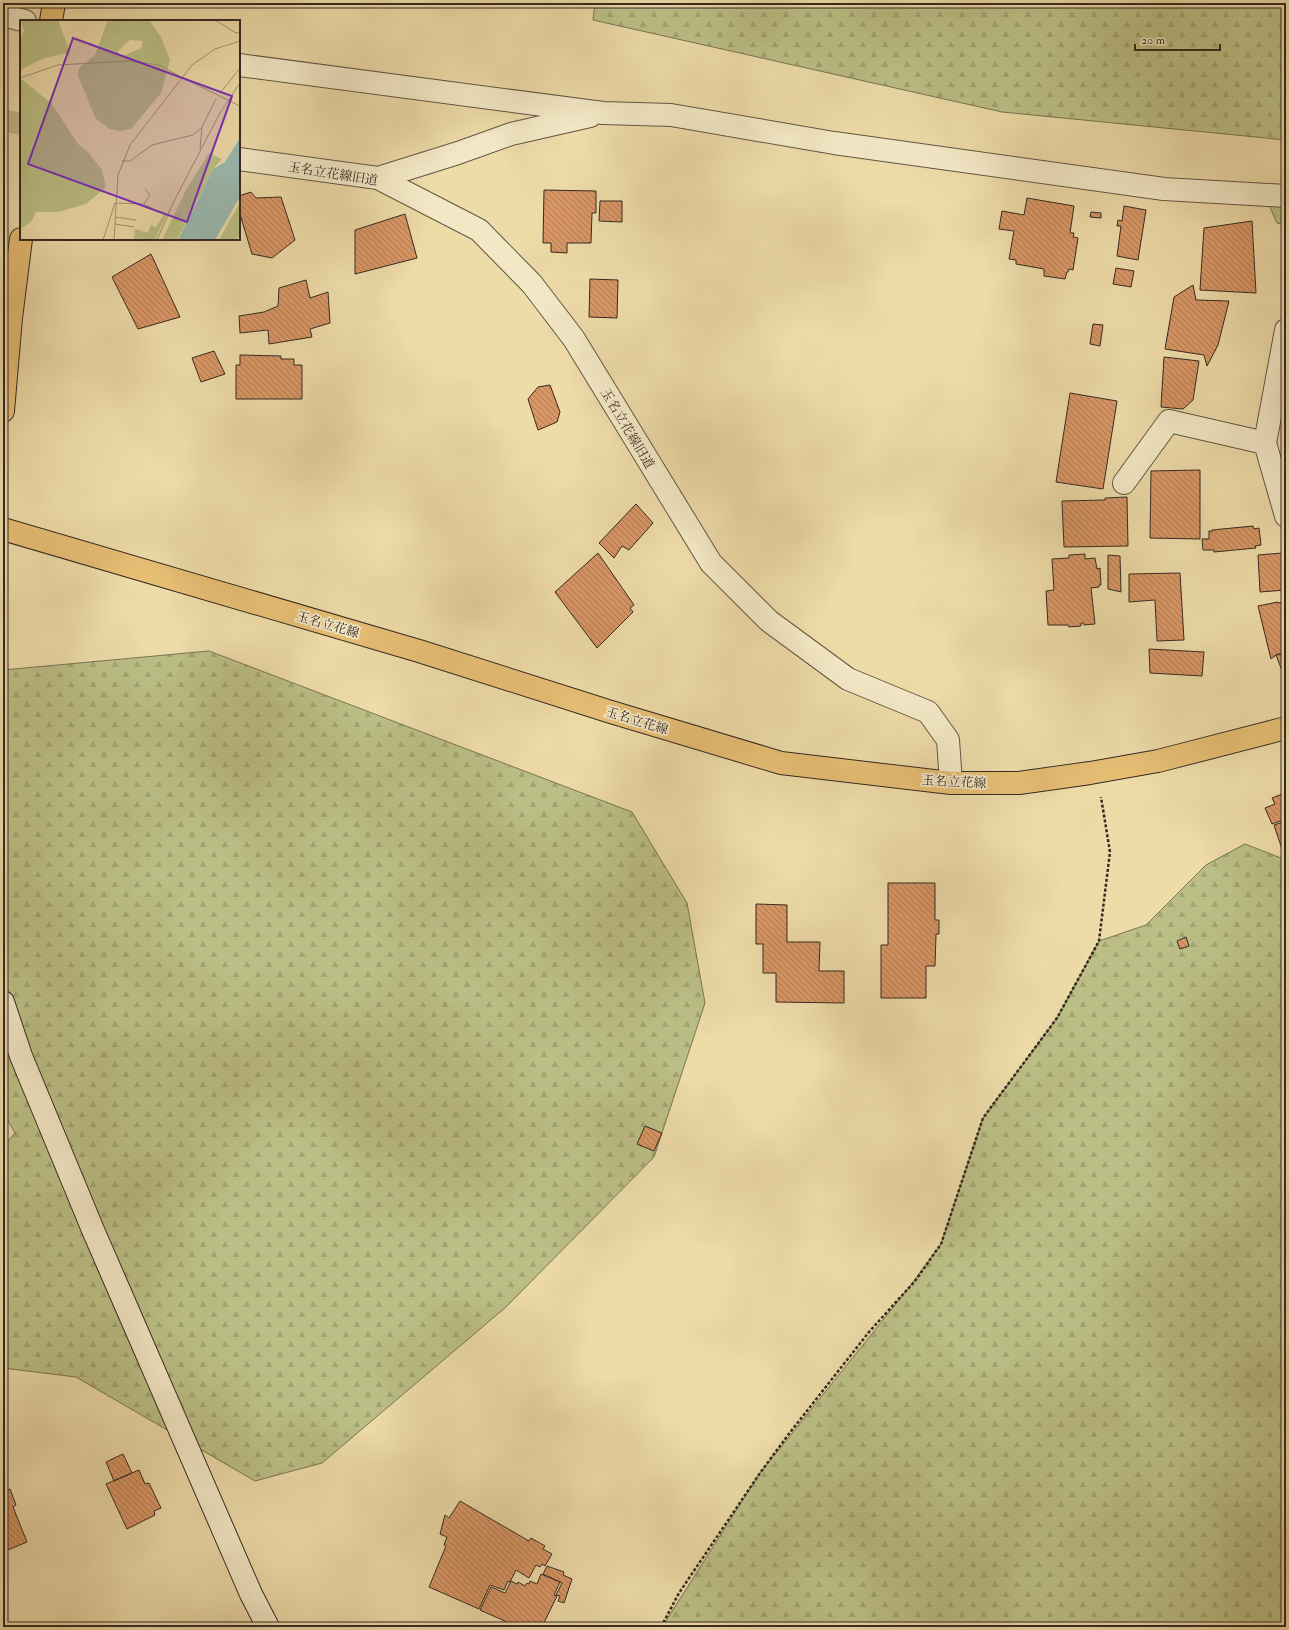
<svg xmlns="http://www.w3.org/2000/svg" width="1289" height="1630" viewBox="0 0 1289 1630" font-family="'IM FELL Double Pica','Noto Serif JP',serif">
	<defs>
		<pattern id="forest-firs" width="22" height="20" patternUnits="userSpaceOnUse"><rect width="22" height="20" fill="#bbbf85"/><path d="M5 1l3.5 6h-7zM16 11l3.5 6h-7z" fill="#a1a473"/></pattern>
		<pattern id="building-back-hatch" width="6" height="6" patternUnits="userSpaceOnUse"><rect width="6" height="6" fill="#d89665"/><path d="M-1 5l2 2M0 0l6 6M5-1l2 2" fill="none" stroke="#b07a53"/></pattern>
	</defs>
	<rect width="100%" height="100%" fill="#eddba8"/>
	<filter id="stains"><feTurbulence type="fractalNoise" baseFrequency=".005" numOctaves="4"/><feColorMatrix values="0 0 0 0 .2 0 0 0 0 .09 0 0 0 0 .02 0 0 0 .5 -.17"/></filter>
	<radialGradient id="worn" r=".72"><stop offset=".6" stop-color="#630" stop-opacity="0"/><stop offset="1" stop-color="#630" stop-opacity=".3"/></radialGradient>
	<!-- grass -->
	<path fill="#bbbf85" stroke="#787454" d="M1269 205 1286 206V225L1277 223Z"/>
	<!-- forest -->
	<path fill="url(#forest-firs)" stroke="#787454" d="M595 3H1286V140L1002 112 593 20Z
		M209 651 632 812 687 903 705 1003 654 1157 506 1307 322 1463 255 1481 76 1377 3 1368V1147L15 1133 3 1112V670Z
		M1245 844 1286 860V1627H662L760 1473 907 1290 941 1244 983 1118 1057 1018 1099 941 1146 925 1206 865Z"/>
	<!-- building -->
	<path fill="url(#building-back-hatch)" stroke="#352922" d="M544 190 596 191V213H592L591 243H567V253L551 252V243H543Z
		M251 192 256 198 281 197 295 240 272 258 252 254 239 211V196Z
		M1027 198 1074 206 1070 233H1074L1073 237 1078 238 1073 270 1069 269 1068 272H1067L1065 279 1044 276V269L1016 264V260L1009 259 1014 231 999 229 1002 211 1024 215Z
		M600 201H622V222L599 221Z
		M1124 206 1146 210 1138 260 1117 256 1121 226H1117L1118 220 1122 221Z
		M1091 212 1101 213V218L1090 217Z
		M405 214 417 258 355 274V230Z
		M1252 221 1256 293 1200 290 1204 228Z
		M151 254 180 317 138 329 112 277Z
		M1116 268 1134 271 1131 287 1113 284Z
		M590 279 618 280 617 318 589 317Z
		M306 280 310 298 328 292 330 323 310 329 312 337 269 344 268 330 240 333 239 316 264 312 278 306 279 288Z
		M1193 285 1196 300 1229 301 1218 345 1207 366 1204 355 1165 349 1174 297Z
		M1093 324 1103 325 1100 346 1090 344Z
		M214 351 225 374 201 382 192 358Z
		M240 355 281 356V359H294V365H302V399H236V365H240Z
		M1164 357 1199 361 1193 400 1183 409 1161 407Z
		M550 385 560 412 557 422 538 430 528 399 538 387Z
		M1070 393 1117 401 1103 489 1056 482Z
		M1200 470V539L1150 538 1151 471Z
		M1127 497 1128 546 1064 547 1062 501 1105 500V498Z
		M636 504 653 523 629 550 622 546 614 558 599 543Z
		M1253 526 1254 529 1259 528 1261 545 1255 546 1256 548 1214 552V550H1203L1202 539H1209V531H1213L1212 530Z
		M598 553 634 605 630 608 633 612 597 648 555 592Z
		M1283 553 1286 590 1260 592 1258 555Z
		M1085 554V559L1095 558 1097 569 1100 568 1101 585H1099V587L1091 588 1095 624 1084 625 1083 623H1081V626L1069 627 1068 625H1048L1046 591 1054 590 1052 559 1069 558V555Z
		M1108 555 1120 556 1121 592 1108 589Z
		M1180 573 1184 640 1157 641 1155 600 1129 602V574Z
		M1278 602V603L1286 602V652L1276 655 1271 659 1258 606Z
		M1149 649 1204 652 1202 676 1150 673Z
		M1286 652V681L1276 655Z
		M1285 793 1286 795V819L1272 824 1265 808 1275 804 1272 798Z
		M1286 821V861L1274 825Z
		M888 883H935V920H939V934H936L935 966H926V998H881V945H888Z
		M756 904 787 905V942H820L819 971H844V1003L776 1002V973H763V944H756Z
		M1186 937 1189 946 1180 949 1177 941Z
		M645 1126 662 1133 654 1151 637 1144Z
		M123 1454 132 1473 114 1481 106 1462Z
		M139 1470 145 1484 149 1483 161 1508 154 1511 155 1515 127 1529 106 1484Z
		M10 1489 16 1505 13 1507 27 1542 3 1552V1492Z
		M460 1501 529 1541 531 1538 545 1546 543 1549 552 1554 545 1566 542 1564 540 1567 536 1565 529 1578 516 1570 510 1582 508 1581 504 1590 490 1585 479 1609 429 1587 446 1546 444 1545 447 1537 440 1534 445 1515 449 1518Z
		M547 1566 564 1572 563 1575 572 1579 564 1603 558 1601 560 1596 556 1595 562 1583 543 1574Z
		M541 1574 560 1582 554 1595 557 1596 542 1627H518L480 1610 491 1587 505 1593 511 1581 517 1584 518 1582 525 1586 527 1583 529 1584 530 1581 537 1584Z
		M426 1623 457 1627H425Z"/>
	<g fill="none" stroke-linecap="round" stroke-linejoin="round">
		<!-- street-tunnel -->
		<path stroke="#c8b78d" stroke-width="22" stroke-dasharray="22 11" stroke-linecap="butt" d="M3 120 21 124"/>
		<defs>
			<path id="street" d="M3 15 25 21
				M239 65 603 113 671 115 834 143 1164 189 1286 196
				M239 159 378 178 479 230 532 284 574 339 711 563 769 621 848 679 928 712 948 740 951 783
				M378 178 458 153 511 134 590 116
				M1265 443 1286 330
				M1124 483 1169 421 1265 443 1286 516"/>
			<path id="secondary" d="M3 1002 21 1056 93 1230 251 1594 268 1627"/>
			<path id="primary" d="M51 21 54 3
				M3 411 11 318 21 239
				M3 529 419 651 611 712 781 763 951 783H1019L1090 773 1158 761 1286 728"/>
		</defs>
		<!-- street casing -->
		<use href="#street" stroke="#635644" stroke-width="24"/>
		<!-- secondary casing -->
		<use href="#secondary" stroke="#352922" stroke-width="24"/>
		<!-- primary casing -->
		<use href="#primary" stroke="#352922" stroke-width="24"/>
		<!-- path -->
		<path stroke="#352922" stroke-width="2.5" stroke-dasharray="3 2" stroke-linecap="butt" d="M661 1627 679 1593 760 1473 788 1435 869 1332 915 1281 941 1244 983 1118 1057 1018 1099 941 1110 852 1101 797"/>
		<!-- street -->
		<use href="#street" stroke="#f3e8c6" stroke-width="22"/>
		<!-- secondary -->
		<use href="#secondary" stroke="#f3e8c6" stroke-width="22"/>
		<!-- primary -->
		<use href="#primary" stroke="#e6be74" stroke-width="22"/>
	</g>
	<g text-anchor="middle" stroke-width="3.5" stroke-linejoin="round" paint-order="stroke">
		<!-- street labels -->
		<g font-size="13" fill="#352922" stroke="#f3e8c6">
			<text transform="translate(333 173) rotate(9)" y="5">玉名立花線旧道</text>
			<text transform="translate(628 428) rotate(59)" y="5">玉名立花線旧道</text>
			<text transform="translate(328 624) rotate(16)" y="5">玉名立花線</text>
			<text transform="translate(637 720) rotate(17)" y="5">玉名立花線</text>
			<text transform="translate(954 781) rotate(3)" y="5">玉名立花線</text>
		</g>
	</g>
	<!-- overview -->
	<g transform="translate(20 20)">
		<rect width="220" height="220" fill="#eddba8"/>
		<path d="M220 182V214L216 220H199ZM145 193H147L135 220H114L115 209 128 213 131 205 136 207Z" fill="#bbbf85"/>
		<path d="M1 0H38L50 32 22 39 0 50V20L4 11ZM88 0H129L141 17 150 40 141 73 111 109 100 111 90 109 76 99 58 56 59 48 75 35ZM110 20 123 21 121 28 101 37 98 31ZM0 58 31 83 58 124 68 132 82 150 86 167 66 184 38 192H16L11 202 0 209ZM189 133 202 139 193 149 157 220H142L166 170Z" fill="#bbbf85" fill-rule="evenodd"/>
		<path d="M220 118V177L195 220H158L193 149 205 142Z" fill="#9ab9af"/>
		<path fill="none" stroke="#a39472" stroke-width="1" d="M195 0 216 13 220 12M161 57 220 86M0 58 38 45 109 41 139 45 161 57M201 72 220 48M180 129 182 107M102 141H110L132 125 173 115 182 107 196 79M124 184 135 190M95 197 116 200M95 204 114 207M83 220 95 183 124 184 130 175 125 169M94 220 98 155 110 125 172 45 195 29 220 21M137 220 153 183 200 93 220 63"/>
		<path fill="#7b2cbf" fill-opacity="0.15" stroke="#7b2cbf" stroke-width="2" d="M53 18 212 76 167 202 8 144Z"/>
		<rect width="220" height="220" fill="none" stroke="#352922" stroke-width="2"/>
	</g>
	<!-- margin -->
	<rect width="1289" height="1630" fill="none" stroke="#eddba8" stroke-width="16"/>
	<rect x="4" y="4" width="1281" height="1622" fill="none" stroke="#352922" stroke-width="2"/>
	<rect x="8" y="8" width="1273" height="1614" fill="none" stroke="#352922"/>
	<!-- scale -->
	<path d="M1135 44v6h85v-6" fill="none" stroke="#352922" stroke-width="2"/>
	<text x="1141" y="44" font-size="12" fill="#352922" stroke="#f3e8c6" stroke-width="3" paint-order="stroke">20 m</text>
	<rect width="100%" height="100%" filter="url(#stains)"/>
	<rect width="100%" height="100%" fill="url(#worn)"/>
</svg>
